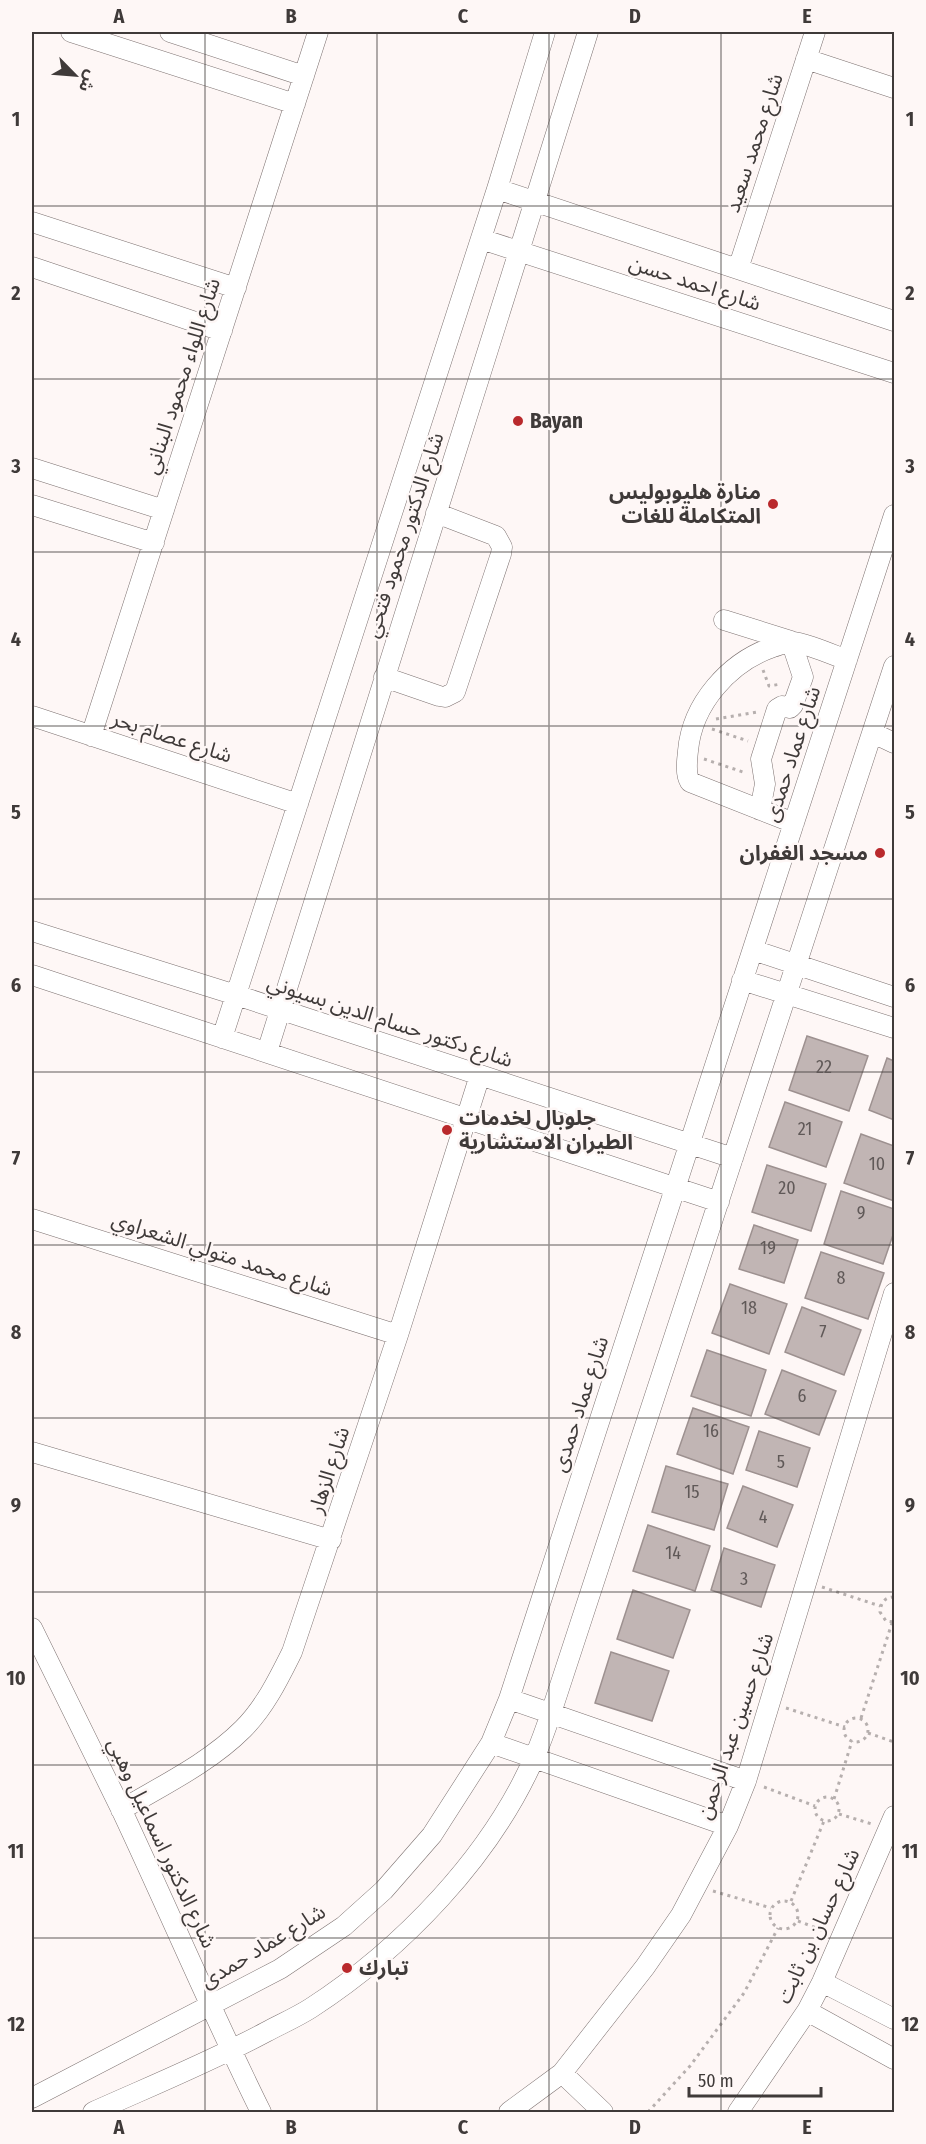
<svg xmlns="http://www.w3.org/2000/svg" width="926" height="2144" viewBox="0 0 926 2144" font-family="'Fira Sans Condensed','Noto Sans Arabic',sans-serif">
	<rect width="100%" height="100%" fill="#fef7f6"/>
	<!-- building -->
	<path fill="#c1b5b4" stroke="#9d9190" stroke-width="1.5" d="M807 1036 868 1056 849 1111 789 1090Z
		M887 1058 894 1061V1120L869 1110Z
		M785 1102 842 1122 826 1167 769 1147Z
		M861 1134 894 1146V1201L844 1183Z
		M767 1165 826 1184 811 1231 752 1212Z
		M841 1191 894 1209V1232L883 1264 824 1244Z
		M754 1225 798 1240 784 1283 739 1269Z
		M821 1252 884 1273 868 1319 805 1298Z
		M730 1284 787 1304 769 1354 712 1333Z
		M802 1307 861 1330 844 1375 785 1352Z
		M707 1350 766 1370 751 1416 691 1396Z
		M782 1370 836 1391 819 1435 765 1414Z
		M693 1408 749 1427 733 1474 677 1454Z
		M759 1431 810 1448 797 1487 746 1470Z
		M666 1466 728 1484 714 1530 652 1512Z
		M743 1486 793 1505 777 1547 727 1528Z
		M648 1525 710 1546 695 1591 633 1571Z
		M724 1548 775 1565 761 1607 711 1590Z
		M633 1590 690 1610 673 1658 617 1639Z
		M611 1652 669 1671 652 1721 595 1703Z"/>
	<g fill="none" stroke-linecap="round" stroke-linejoin="round">
		<defs>
			<path id="minor" d="M71 32 295 104
				M170 32 304 76
				M806 59 894 88
				M497 189 894 321
				M32 222 236 288
				M481 239 894 373
				M32 267 222 331
				M738 269 815 32
				M32 468 164 510
				M32 505 154 543
				M724 620 791 641 803 677 793 705 790 708 782 706 777 709 761 759 765 784 760 810
				M384 677 439 696 445 697 455 692 501 554 502 547 496 536 436 513
				M32 716 298 804
				M873 733 894 743
				M91 736 318 32
				M794 823 690 782C685 773 687 761 688 751 692 704 729 662 773 647 778 646 785 642 791 642 801 641 836 656 847 660
				M32 931 236 995 733 1158
				M753 950 894 997
				M32 975 719 1202
				M742 980 894 1028
				M222 1038 497 189 545 32
				M267 1052 588 32
				M32 1219 398 1335
				M32 1452 331 1540
				M32 1628C62 1689 92 1750 122 1811 169 1911 212 2013 261 2112
				M509 1699 746 1781
				M491 1743 728 1826
				M121 1810C163 1785 209 1763 243 1729 265 1707 279 1678 292 1652L398 1335 480 1075
				M822 1982 894 2019
				M807 2011 894 2059
				M562 2073 603 2112
				M32 2098 280 1969 344 1926 384 1890 432 1835 491 1743 509 1699 894 515
				M93 2112C151 2086 210 2062 266 2032 281 2024 297 2017 311 2008 402 1949 491 1857 535 1756 541 1742 546 1728 551 1713L894 666
				M509 2112 562 2073 645 1967 681 1915 728 1826 746 1781 894 1293
				M738 2112 807 2011 822 1982 894 1816"/>
		</defs>
		<!-- minor casing -->
		<use href="#minor" stroke="#7d7271" stroke-width="21"/>
		<!-- path -->
		<path stroke="#b6afae" stroke-width="3" stroke-dasharray="3 4.5" stroke-linecap="butt" d="M763 670 769 686 781 684
			M716 719 757 712
			M712 729 748 741
			M704 759 746 773
			M822 1587 880 1606
			M894 1597C885 1597 881 1602 880 1612L886 1621 894 1622
			M786 1708 845 1727
			M844 1730a12 12 0 1 1 24 0a12 12 0 1 1-24 0Z
			M861 1718 892 1623
			M868 1733 894 1742
			M764 1787 815 1806
			M815 1809a12 12 0 1 1 24 0a12 12 0 1 1-24 0Z
			M834 1799 852 1741
			M839 1814 872 1824
			M713 1891 771 1908
			M770 1915a14 14 0 1 1 28 0a14 14 0 1 1-28 0Z
			M791 1901 824 1821
			M798 1921 824 1931
			M648 2112 690 2066 744 1993 778 1928"/>
		<!-- minor -->
		<use href="#minor" stroke="#fff" stroke-width="20"/>
	</g>
	<!-- grid -->
	<path fill="none" stroke="#3f3a39" stroke-width="1.5" stroke-opacity="0.55" d="M205 32V2112M377 32V2112M549 32V2112M721 32V2112M32 206H894M32 379H894M32 552H894M32 726H894M32 899H894M32 1072H894M32 1245H894M32 1418H894M32 1592H894M32 1765H894M32 1938H894"/>
	<!-- markers -->
	<g fill="#b9292c" stroke="#fef7f6" stroke-width="2">
		<circle cx="518" cy="421" r="6"/>
		<circle cx="773" cy="504" r="6"/>
		<circle cx="880" cy="853" r="6"/>
		<circle cx="447" cy="1130" r="6"/>
		<circle cx="347" cy="1968" r="6"/>
	</g>
	<g text-anchor="middle" stroke-width="5" stroke-linejoin="round" paint-order="stroke">
		<!-- number labels -->
		<g font-size="18" fill="#605958">
			<text x="824" y="1073">22</text>
			<text x="805" y="1135">21</text>
			<text x="877" y="1170">10</text>
			<text x="787" y="1194">20</text>
			<text x="861" y="1219">9</text>
			<text x="768" y="1254">19</text>
			<text x="841" y="1284">8</text>
			<text x="749" y="1314">18</text>
			<text x="823" y="1338">7</text>
			<text x="802" y="1402">6</text>
			<text x="711" y="1437">16</text>
			<text x="781" y="1468">5</text>
			<text x="692" y="1498">15</text>
			<text x="763" y="1523">4</text>
			<text x="673" y="1559">14</text>
			<text x="744" y="1585">3</text>
		</g>
		<!-- street labels -->
		<g font-size="21" fill="#3f3a39" stroke="#fef7f6">
			<text transform="translate(754 143) rotate(-72)" y="7">شارع محمد سعيد</text>
			<text transform="translate(695 283) rotate(18)" y="7">شارع احمد حسن</text>
			<text transform="translate(182 376) rotate(-72)" y="7">شارع اللواء محمود البناني</text>
			<text transform="translate(404 535) rotate(-72)" y="7">شارع الدكتور محمود فتحي</text>
			<text transform="translate(172 737) rotate(18)" y="7">شارع عصام بحر</text>
			<text transform="translate(792 754) rotate(-72)" y="7">شارع عماد حمدى</text>
			<text transform="translate(390 1021) rotate(18)" y="7">شارع دكتور حسام الدين بسيوني</text>
			<text transform="translate(222 1254) rotate(18)" y="7">شارع محمد متولي الشعراوي</text>
			<text transform="translate(580 1404) rotate(-72)" y="7">شارع عماد حمدى</text>
			<text transform="translate(329 1470) rotate(-72)" y="7">شارع الزهار</text>
			<text transform="translate(735 1726) rotate(-71)" y="7">شارع حسين عبد الرحمن</text>
			<text transform="translate(162 1843) rotate(65)" y="7">شارع الدكتور اسماعيل وهبي</text>
			<text transform="translate(818 1926) rotate(-65)" y="7">شارع حسان بن ثابت</text>
			<text transform="translate(263 1946) rotate(-31)" y="7">شارع عماد حمدى</text>
		</g>
		<!-- poi labels -->
		<g font-size="21" font-weight="bold" fill="#3f3a39" stroke="#fef7f6" text-anchor="start">
			<text x="530" y="428">Bayan</text>
			<text x="761" y="499" text-anchor="end">منارة هليوبوليس<tspan x="761" dy="24">المتكاملة للغات</tspan></text>
			<text x="868" y="860" text-anchor="end">مسجد الغفران</text>
			<text x="459" y="1125">جلوبال لخدمات<tspan x="459" dy="24">الطيران الاستشارية</tspan></text>
			<text x="359" y="1975">تبارك</text>
		</g>
	</g>
	<!-- border -->
	<rect width="926" height="2144" fill="none" stroke="#fef7f6" stroke-width="66"/>
	<!-- north arrow -->
	<g transform="translate(75 75) rotate(115)" stroke="#fef7f6" stroke-width="4.5" paint-order="stroke">
	<path d="M0-4.5L10 22L0 15L-10 22Z" fill="#3f3a39"/>
	<text y="-9" font-size="16" font-weight="bold" text-anchor="middle" fill="#3f3a39">ش</text>
	</g>
	<!-- scale -->
	<path d="M689 2087v9h132v-9" fill="none" stroke="#3f3a39" stroke-width="3"/>
	<text x="698" y="2087" font-size="18" fill="#3f3a39" stroke="#fef7f6" stroke-width="4.5" paint-order="stroke">50 m</text>
	<rect x="33" y="33" width="860" height="2078" fill="none" stroke="#3f3a39" stroke-width="2"/>
	<g font-size="20" text-anchor="middle" font-weight="bold" fill="#3f3a39">
		<text x="119" y="23">A</text>
		<text x="291" y="23">B</text>
		<text x="463" y="23">C</text>
		<text x="635" y="23">D</text>
		<text x="807" y="23">E</text>
		<text x="16" y="126">1</text>
		<text x="910" y="126">1</text>
		<text x="16" y="300">2</text>
		<text x="910" y="300">2</text>
		<text x="16" y="473">3</text>
		<text x="910" y="473">3</text>
		<text x="16" y="646">4</text>
		<text x="910" y="646">4</text>
		<text x="16" y="819">5</text>
		<text x="910" y="819">5</text>
		<text x="16" y="992">6</text>
		<text x="910" y="992">6</text>
		<text x="16" y="1165">7</text>
		<text x="910" y="1165">7</text>
		<text x="16" y="1339">8</text>
		<text x="910" y="1339">8</text>
		<text x="16" y="1512">9</text>
		<text x="910" y="1512">9</text>
		<text x="16" y="1685">10</text>
		<text x="910" y="1685">10</text>
		<text x="16" y="1858">11</text>
		<text x="910" y="1858">11</text>
		<text x="16" y="2031">12</text>
		<text x="910" y="2031">12</text>
		<text x="119" y="2134">A</text>
		<text x="291" y="2134">B</text>
		<text x="463" y="2134">C</text>
		<text x="635" y="2134">D</text>
		<text x="807" y="2134">E</text>
	</g>
</svg>
